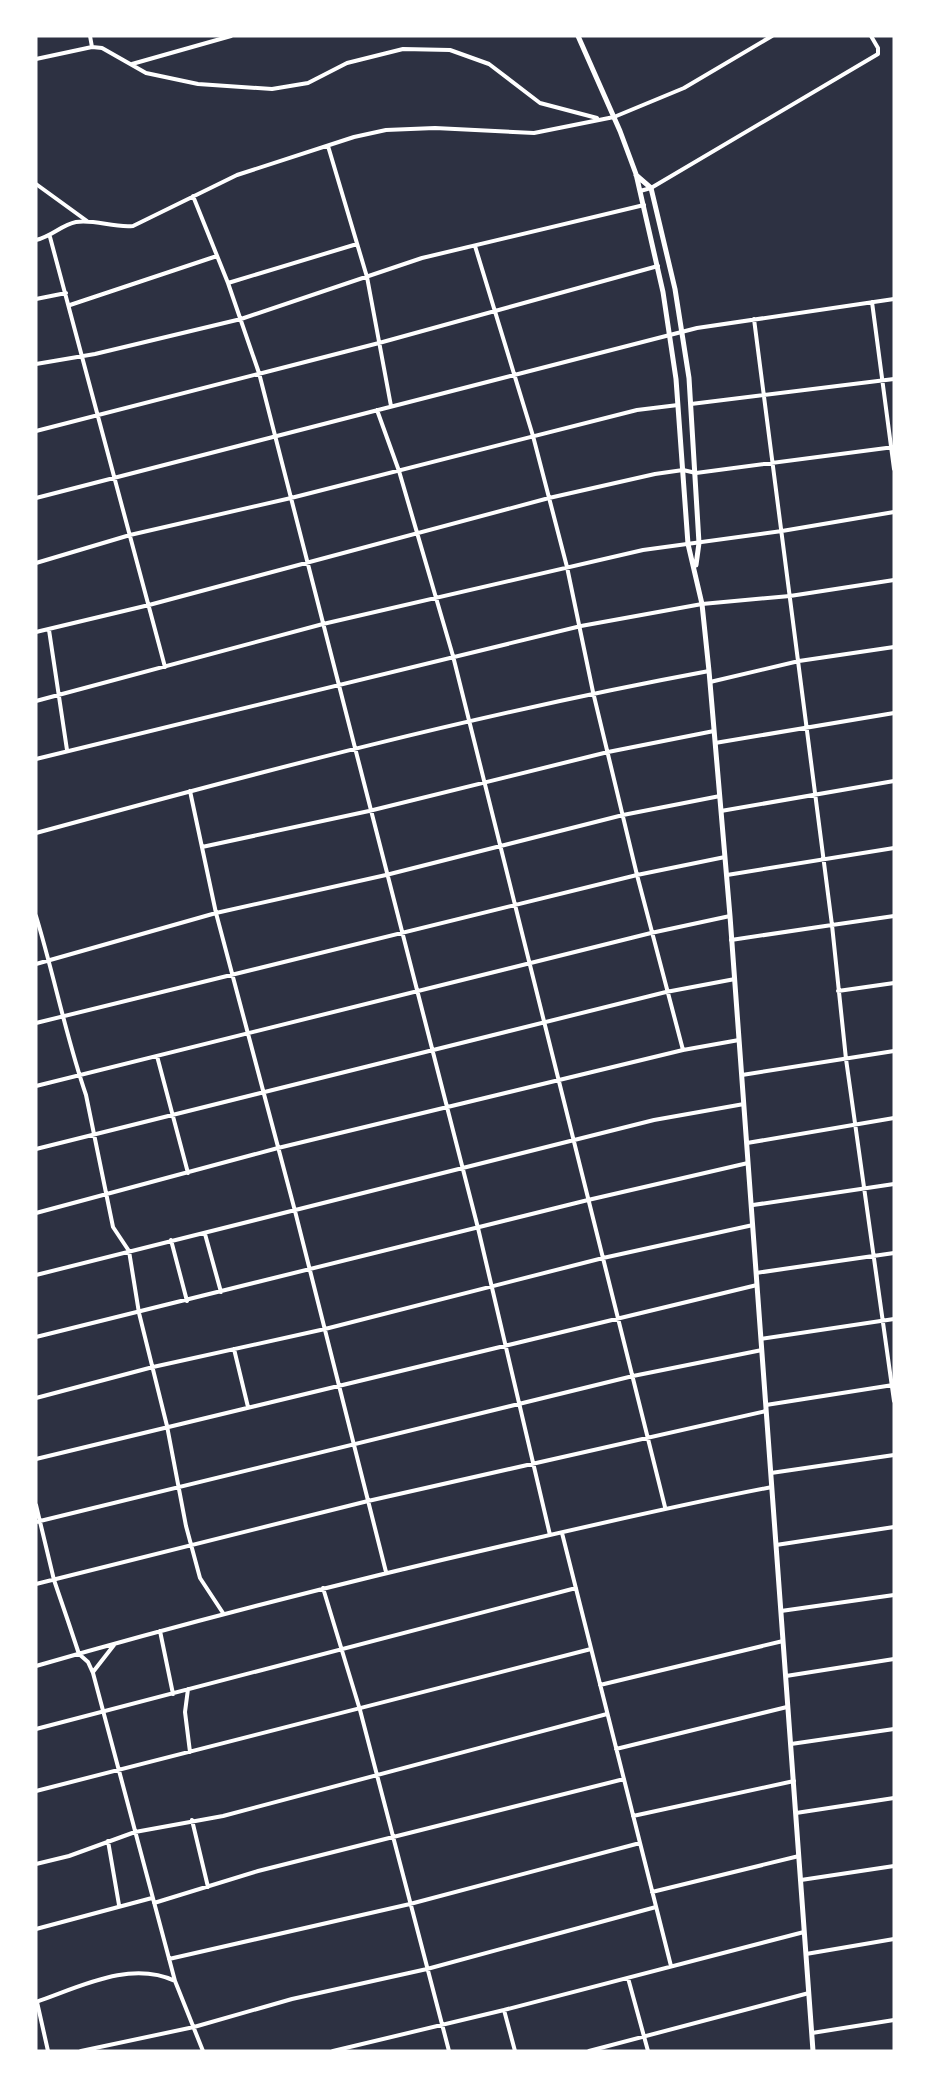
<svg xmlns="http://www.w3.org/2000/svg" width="930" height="2087" viewBox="0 0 930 2087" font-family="Montserrat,sans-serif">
	<rect width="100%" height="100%" fill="#2d3142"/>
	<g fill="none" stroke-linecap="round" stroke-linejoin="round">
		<!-- minor -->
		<path stroke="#fff" stroke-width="4" d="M90 36 92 47
			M36 59 92 47 102 48 146 73 198 84 272 89 308 83 347 63 403 49 450 50 489 64 540 103 597 118
			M132 64 231 36
			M328 146 367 277 391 406
			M36 184 87 221
			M640 191 651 188 878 54V48L871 36
			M193 196 228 283 259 373 478 1228 550 1535
			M50 237 165 667
			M36 240C53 236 61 225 76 222 95 219 113 228 133 226L237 175 354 137 386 130 435 128 534 133 614 117 684 88 772 36
			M475 246 533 436 567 567 593 692 637 875 683 1050
			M228 283 357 244
			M36 299 66 293
			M872 302 894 469
			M70 305 217 256
			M36 364 95 354 241 319 422 258 644 205
			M691 404 894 379
			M377 410 399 471 453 656 665 1507
			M36 431 379 343 658 266
			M36 498 697 328 894 299
			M36 563 130 535 291 498 637 410 678 405
			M49 630 67 750
			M36 632 149 605 549 498 655 474 683 470 696 473 894 447
			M710 682 799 661 894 647
			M36 701 323 624 643 550 782 531 894 512
			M715 743 894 713
			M36 759 581 626 702 604 790 596 894 580
			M190 791 216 913 295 1211 386 1572
			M721 811 894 781
			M36 833C259 772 482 713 709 671
			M202 847 369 811 608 752 714 731
			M727 875 894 848
			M36 916C54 975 66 1037 86 1095L113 1227 129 1251 139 1313 167 1426 186 1526 200 1578 223 1613
			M894 916 832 925 846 1059 894 1401
			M731 940 832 925 754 319
			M36 964 216 913 386 875 623 815 720 796
			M838 991 894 983
			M36 1023 637 875 725 857
			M157 1056 188 1173
			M742 1075 894 1051
			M36 1086 651 933 730 916
			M747 1143 894 1118
			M36 1149 666 992 735 979
			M753 1205 894 1184
			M36 1213 278 1148 683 1050 739 1040
			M205 1234 221 1292
			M171 1240 187 1301
			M756 1273 894 1253
			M36 1275 654 1120 744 1104
			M36 1337 588 1200 748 1163
			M761 1339 894 1319
			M234 1349 248 1407
			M36 1398 153 1367 325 1329 603 1258 753 1225
			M766 1405 893 1385
			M36 1459 757 1285
			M771 1473 894 1455
			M36 1505 54 1580 68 1621 79 1654 88 1662 93 1673 175 1981 203 2051
			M36 1522 633 1376 762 1350
			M562 1533 671 1966
			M776 1545 894 1527
			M36 1584 368 1501 766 1411
			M323 1588 360 1710 449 2051
			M781 1611 894 1595
			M160 1631 173 1694
			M36 1666C202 1618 369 1576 537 1538 615 1520 693 1502 772 1487
			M93 1672 114 1645
			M786 1676 894 1659
			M600 1685 783 1641
			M188 1689 185 1712 190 1752
			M36 1729 576 1588
			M791 1744 894 1729
			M616 1749 787 1707
			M36 1791 591 1649
			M796 1813 894 1798
			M633 1816 794 1781
			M192 1820 208 1887
			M108 1841 119 1905
			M36 1864 69 1856 135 1832 223 1816 607 1714
			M801 1880 894 1866
			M652 1892 799 1856
			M154 1903 258 1871 624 1779
			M36 1929 152 1898
			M806 1954 894 1939
			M169 1959 410 1904 640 1843
			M628 1978 648 2051
			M36 2002C80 1987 130 1960 175 1981
			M37 2002 48 2051
			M504 2010 515 2051
			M812 2033 894 2020
			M81 2051 194 2027 292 1999 427 1969 656 1907
			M333 2051 504 2010 804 1932
			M589 2051 809 1993"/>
		<!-- tertiary -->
		<path stroke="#fff" stroke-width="5" d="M578 36 620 131 636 174 663 292 676 379 688 544 702 604 709 671 730 916 813 2051
			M636 175 651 188 675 289 689 378 699 543 696 565"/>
	</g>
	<!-- border -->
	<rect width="930" height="2087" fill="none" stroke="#ffffff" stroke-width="75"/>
</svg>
